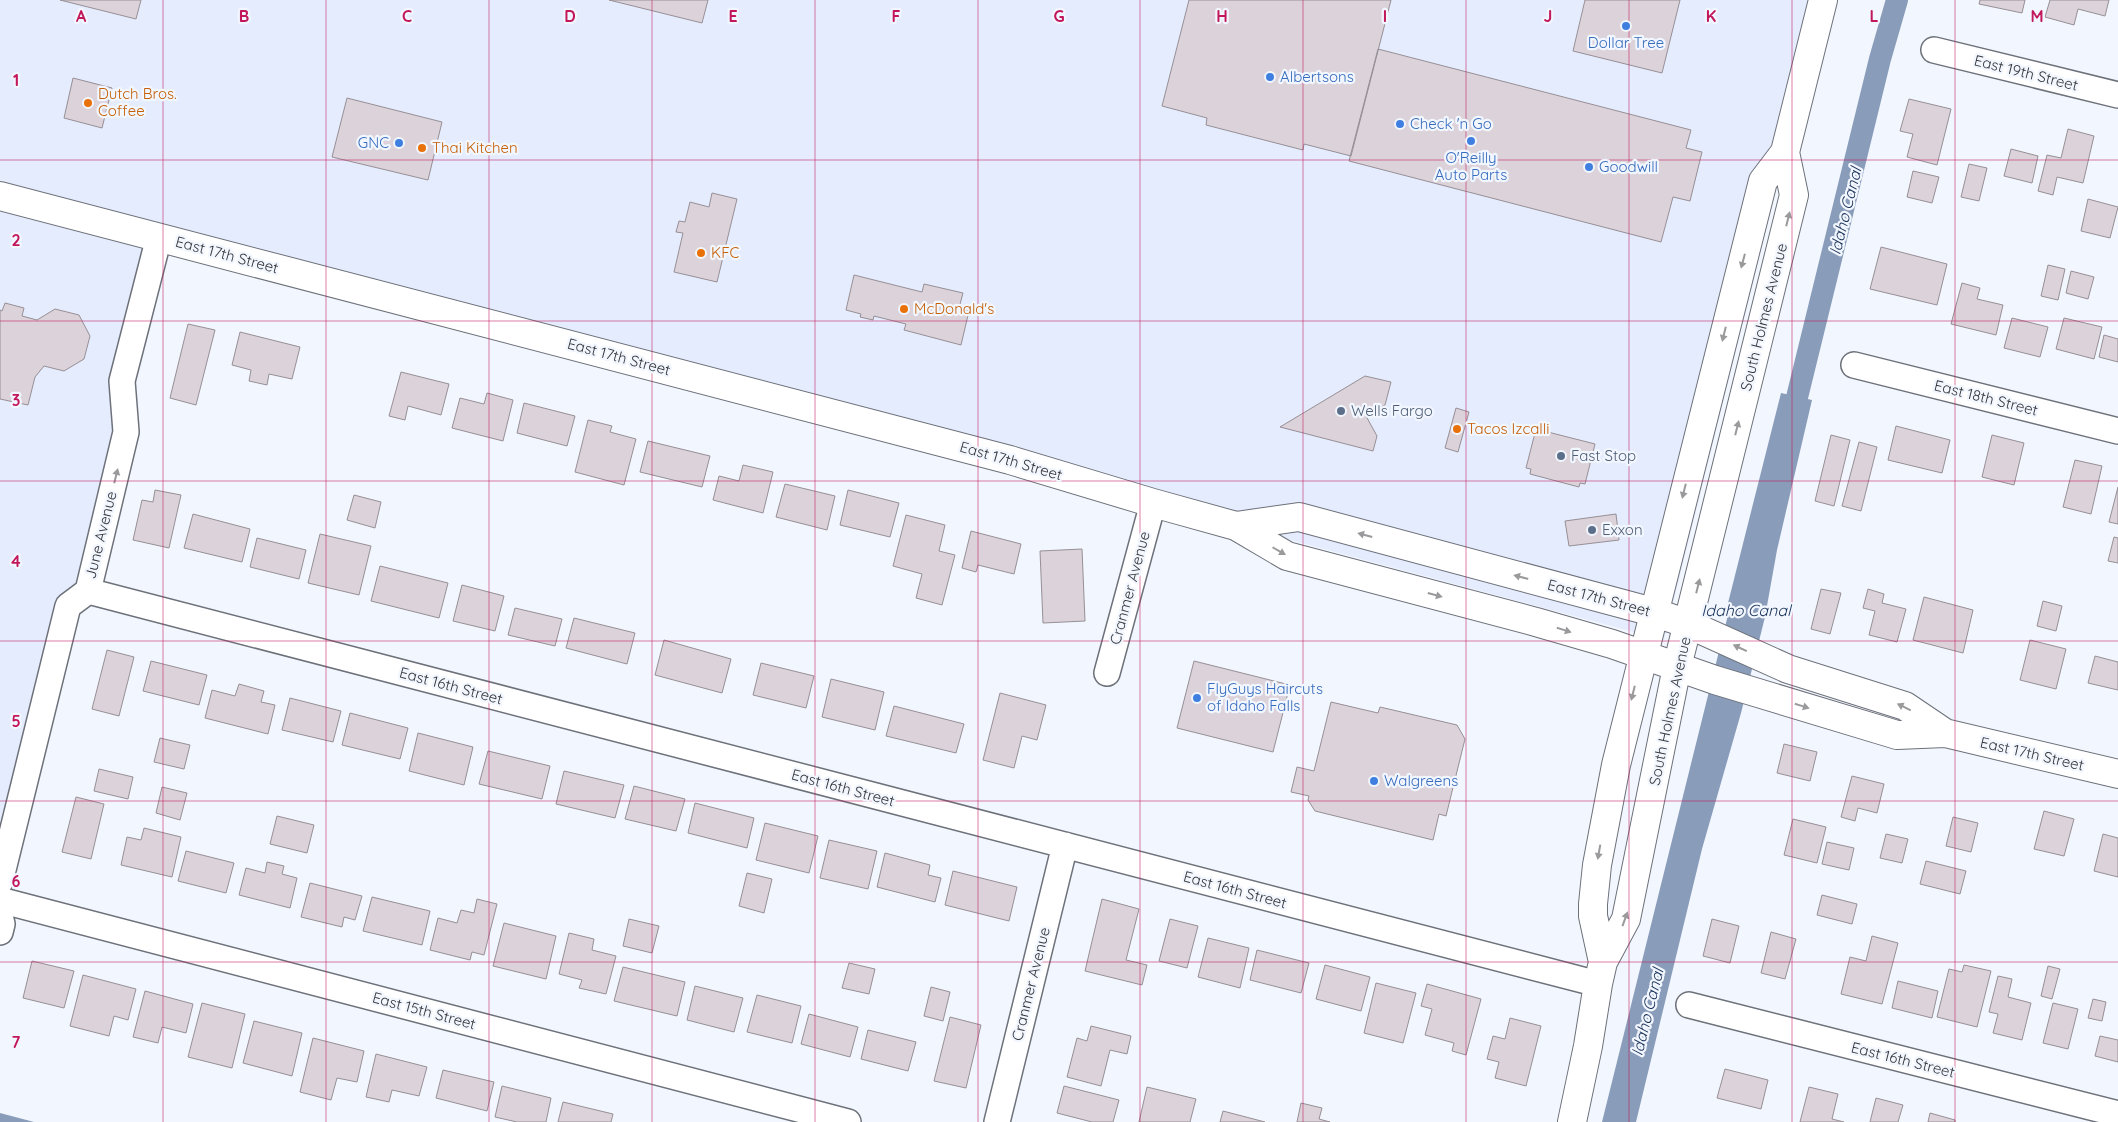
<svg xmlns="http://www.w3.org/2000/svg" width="2118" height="1122" viewBox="0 0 2118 1122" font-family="Quicksand,sans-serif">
	<rect width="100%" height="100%" fill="#f2f6fe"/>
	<!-- built -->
	<path fill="#e4ecfd" d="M0 0H1823L1664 640 159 237 88 591 68 606 0 882Z"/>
	<!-- water -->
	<path fill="#899cb9" d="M1781 393 1812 400 1777 550 1765 617 1741 713 1702 849 1636 1122H1602L1727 619 1726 611Z
		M0 1113 34 1122H0Z"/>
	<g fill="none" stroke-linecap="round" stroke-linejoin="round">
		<!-- canal -->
		<path stroke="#899cb9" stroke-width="22" d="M1790 426 1880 59 1897 0"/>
	</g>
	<!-- building -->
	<path fill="#dbd2da" stroke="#978f96" d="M60 0H141L136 19Z
		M609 0H708L702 23Z
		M1189 0H1391L1351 156 1304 144 1303 150 1206 125 1207 118 1162 106Z
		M1585 0H1680L1662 73 1573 51Z
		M1980 0H2025L2022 13 1979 4Z
		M2050 0H2109L2105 16 2078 9 2074 25 2045 17Z
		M1378 49 1691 130 1686 148 1702 152 1690 201 1673 197 1661 242 1349 161Z
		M73 78 112 88 102 128 64 118Z
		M347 98 442 122 428 180 332 157Z
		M1909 99 1951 109 1937 165 1907 157 1913 134 1900 131Z
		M2068 129 2094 136 2083 183 2057 177 2053 195 2038 191 2047 155 2061 158Z
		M2011 149 2038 156 2032 183 2004 176Z
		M1969 164 1987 168 1979 201 1961 197Z
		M1913 171 1939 177 1932 203 1907 197Z
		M712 193 737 199 717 282 674 272 683 233 676 232 679 221 685 222 690 202 709 207Z
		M2088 199 2118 207 2110 238 2081 231Z
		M1881 247 1947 264 1937 305 1870 289Z
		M2048 265 2065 269 2058 300 2041 296Z
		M2071 271 2094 277 2088 299 2066 293Z
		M854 275 922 292 924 284 963 293 959 308 969 311 961 345 904 330 906 324 874 316 873 320 860 317 861 314 846 310Z
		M1962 283 1980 288 1977 299 2003 305 1996 335 1951 324Z
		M5 303 24 308 22 316 37 320 55 309 79 315 90 336 84 359 64 371 44 366 35 377 28 405 0 399V310L2 311Z
		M2012 318 2048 327 2040 357 2004 348Z
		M2064 318 2102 327 2094 359 2056 349Z
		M188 324 215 330 196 405 170 398Z
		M240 332 300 347 292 379 269 374 267 385 249 381 251 370 232 365Z
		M2104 335 2118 339V362L2099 357Z
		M401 372 449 384 441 415 408 406 405 420 389 416Z
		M1365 376 1391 382 1385 405 1366 416 1377 436 1373 451 1280 427Z
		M487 393 513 400 503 441 452 428 460 398 484 404Z
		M524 403 575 416 567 446 517 433Z
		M1456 408 1469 412 1458 452 1445 448Z
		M588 420 612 426 610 432 636 439 624 485 575 472Z
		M1896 426 1950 440 1942 473 1888 460Z
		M1536 429 1595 444 1585 484 1580 483 1579 487 1530 474 1531 469 1526 468Z
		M1831 435 1850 440 1834 506 1815 501Z
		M1992 435 2024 443 2014 485 1982 477Z
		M648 441 710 456 702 487 640 472Z
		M1859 442 1877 447 1861 511 1842 506Z
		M2075 460 2102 466 2091 514 2063 507Z
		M743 465 773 472 763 513 713 500 719 476 739 481Z
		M785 484 835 496 827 530 776 517Z
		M2118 487V524L2109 522Z
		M155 490 181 495 169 548 133 540 142 500 153 502Z
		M848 490 899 503 890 537 840 525Z
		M354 495 381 502 375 528 347 520Z
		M193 514 250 529 242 562 184 548Z
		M1616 514 1619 540 1569 546 1565 521Z
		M906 515 945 525 939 551 955 555 942 605 916 598 922 574 893 566Z
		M971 531 1021 544 1014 574 978 565 976 572 962 568Z
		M320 534 371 546 359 595 308 583Z
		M2114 537 2118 538V563L2108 561Z
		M257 538 306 550 299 579 250 567Z
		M1082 549 1085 621 1043 623 1040 551Z
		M380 566 448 583 439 618 371 601Z
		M462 585 504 596 495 631 453 621Z
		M1821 589 1841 593 1830 634 1811 629Z
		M1868 589 1884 594 1882 603 1906 609 1897 642 1869 635 1875 611 1863 608Z
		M1924 597 1973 610 1963 653 1913 640Z
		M2043 601 2062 606 2056 631 2037 626Z
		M515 608 562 619 555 646 508 635Z
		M574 618 635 633 627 664 566 648Z
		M664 640 731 659 722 693 655 675Z
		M2030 640 2066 649 2056 689 2020 680Z
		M107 650 134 657 119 716 92 709Z
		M2095 656 2118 662V690L2088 683Z
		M151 661 207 675 199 705 143 691Z
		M1194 661 1290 685 1273 752 1177 728Z
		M761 663 814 676 806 708 753 695Z
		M831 679 884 692 875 730 822 717Z
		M239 684 264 691 261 702 275 705 268 734 205 718 212 690 235 696Z
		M1000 693 1046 705 1037 740 1022 736 1014 768 983 760Z
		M290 698 341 711 333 742 282 730Z
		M1331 702 1378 713 1380 707 1457 725 1465 739 1446 816 1439 814 1433 840 1315 811 1308 800 1309 796 1291 792 1297 767 1314 771Z
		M894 706 964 724 956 753 886 736Z
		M350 713 408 728 400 759 342 745Z
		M418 733 473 747 464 785 409 771Z
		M160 738 190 745 184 769 154 762Z
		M1784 744 1817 752 1810 781 1777 773Z
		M488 751 550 766 542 799 479 784Z
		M99 769 133 777 128 799 94 791Z
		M564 771 624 785 615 818 556 804Z
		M1852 776 1884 784 1877 813 1858 808 1855 821 1841 817Z
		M634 786 685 799 676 831 625 819Z
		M162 787 187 793 180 820 156 813Z
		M76 797 104 804 91 859 62 852Z
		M695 803 754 818 747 848 688 833Z
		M2044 811 2074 819 2064 856 2034 849Z
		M277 816 314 825 307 853 270 844Z
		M1953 817 1978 823 1971 852 1946 846Z
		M1793 819 1826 827 1817 863 1784 855Z
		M765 823 818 836 809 873 756 860Z
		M144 828 181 837 172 877 121 865 127 837 141 840Z
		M1886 834 1908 839 1902 863 1880 858Z
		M2103 834 2118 838V877L2094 871Z
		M829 840 877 851 868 889 820 878Z
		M1827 842 1854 848 1849 870 1822 864Z
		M186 851 234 863 226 893 178 881Z
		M885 853 930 865 928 875 941 878 935 902 877 887Z
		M1926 861 1966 871 1960 894 1920 884Z
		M267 862 284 866 282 874 297 878 290 908 239 895 246 868 265 873Z
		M953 871 1017 887 1009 921 945 905Z
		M747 873 772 879 764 913 739 906Z
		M310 883 362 896 355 920 344 917 342 927 301 917Z
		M1822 895 1857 904 1852 924 1817 915Z
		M372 897 430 911 422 945 363 931Z
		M477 899 497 904 484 955 472 952 470 960 430 950 438 918 457 923 461 910 474 913Z
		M1102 899 1139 909 1126 960 1147 965 1142 985 1085 971Z
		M629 919 659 926 652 953 623 946Z
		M1170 919 1198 926 1187 968 1159 961Z
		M1712 919 1739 926 1730 963 1703 956Z
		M504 923 556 936 546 979 493 966Z
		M1771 932 1796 939 1785 979 1761 973Z
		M569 933 594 939 592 950 616 956 606 994 579 988 582 980 559 974Z
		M1872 936 1898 943 1882 1004 1841 994 1850 957 1866 961Z
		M1208 938 1249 948 1240 988 1198 977Z
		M1257 950 1309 963 1301 993 1250 980Z
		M32 961 74 971 64 1008 23 998Z
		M849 963 875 969 869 994 842 988Z
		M1325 965 1370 977 1361 1011 1316 999Z
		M1964 965 1991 971 1977 1027 1937 1017 1949 969 1962 972Z
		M2048 966 2060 969 2052 999 2041 996Z
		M623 967 685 982 677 1016 614 1001Z
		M83 975 136 989 128 1020 114 1016 109 1036 70 1026Z
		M1998 976 2012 979 2008 997 2031 1003 2022 1040 1993 1033 1998 1014 1989 1012Z
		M1898 981 1938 991 1932 1018 1892 1008Z
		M1376 983 1416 993 1403 1043 1364 1033Z
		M1427 984 1481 999 1466 1055 1452 1051 1454 1043 1425 1035 1432 1009 1421 1006Z
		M695 986 743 998 734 1032 687 1020Z
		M931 987 950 992 943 1021 924 1016Z
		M145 991 193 1004 186 1033 162 1027 158 1043 133 1037Z
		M757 995 801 1006 792 1043 747 1032Z
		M2093 999 2106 1002 2102 1021 2088 1018Z
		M202 1003 245 1014 232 1068 188 1057Z
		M2053 1003 2078 1009 2068 1049 2043 1043Z
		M809 1014 858 1027 850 1057 801 1044Z
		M950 1017 981 1025 966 1088 934 1081Z
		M1510 1018 1541 1026 1526 1086 1495 1078 1499 1062 1487 1059 1493 1036 1505 1039Z
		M254 1021 302 1033 292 1076 243 1063Z
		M1091 1026 1131 1036 1127 1054 1110 1050 1101 1086 1067 1077 1077 1038 1087 1041Z
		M868 1030 916 1042 908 1071 861 1059Z
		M2100 1036 2118 1040V1062L2095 1056Z
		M313 1038 364 1051 357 1082 337 1078 331 1100 300 1092Z
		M376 1054 427 1067 419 1096 392 1090 389 1102 366 1097Z
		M1725 1069 1768 1080 1761 1109 1717 1098Z
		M443 1070 494 1082 487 1111 436 1098Z
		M502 1086 551 1098 546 1122H517L495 1117Z
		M1064 1086 1119 1100 1113 1122H1092L1057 1113Z
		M1147 1087 1196 1099 1190 1122H1139Z
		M1809 1087 1838 1094 1832 1119 1844 1122H1800Z
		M1876 1098 1903 1105 1898 1122H1870Z
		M563 1102 613 1114 611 1122H558Z
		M1301 1103 1322 1108 1319 1119 1330 1122H1297Z
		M1223 1111 1265 1122H1220Z
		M1930 1113 1955 1120V1122H1928Z"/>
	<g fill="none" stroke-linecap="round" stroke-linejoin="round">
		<defs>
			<path id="minor" d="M1934 50 2118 95
				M1854 365 2118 431
				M88 591 1598 984
				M1107 673 1153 503
				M0 882 68 606 88 591 126 432 122 381 159 237
				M0 900 848 1122
				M0 916 2 924 0 932
				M1689 1005 2118 1114
				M997 1122 1065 845"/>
			<path id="secondary" d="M1603 962 1593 916V904L1597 865 1616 765 1763 181 1785 152 1823 0
				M1572 1122 1588 1046 1598 984 1603 962 1626 919 1677 667 1794 195 1785 152"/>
			<path id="primary" d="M0 196 1010 460 1153 503 1236 526 1287 556 1536 622 1612 644 1715 680 1897 735 1945 733 2118 774
				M1236 526 1299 517 1653 612 1688 624 1788 669 1905 706 1945 733"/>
		</defs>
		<!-- minor casing -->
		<use href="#minor" stroke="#6d717a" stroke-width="28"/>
		<!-- secondary casing -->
		<use href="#secondary" stroke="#6d717a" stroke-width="30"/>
		<!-- primary casing -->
		<use href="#primary" stroke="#6d717a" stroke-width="30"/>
		<!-- minor -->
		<use href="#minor" stroke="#fff" stroke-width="25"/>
		<!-- secondary -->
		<use href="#secondary" stroke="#fff" stroke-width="28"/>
		<!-- primary -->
		<use href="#primary" stroke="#fff" stroke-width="28"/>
	</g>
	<!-- one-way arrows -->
	<defs><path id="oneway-solid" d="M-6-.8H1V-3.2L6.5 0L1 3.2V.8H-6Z" transform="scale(1.25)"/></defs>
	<g fill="#9a9a9c">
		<use href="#oneway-solid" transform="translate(1788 219) rotate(-76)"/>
		<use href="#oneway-solid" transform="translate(1743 261) rotate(105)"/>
		<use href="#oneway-solid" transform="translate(1724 334) rotate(104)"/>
		<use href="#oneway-solid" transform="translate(1737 428) rotate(-76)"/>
		<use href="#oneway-solid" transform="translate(116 476) rotate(-76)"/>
		<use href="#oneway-solid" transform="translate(1684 491) rotate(104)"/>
		<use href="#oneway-solid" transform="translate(1365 535) rotate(-165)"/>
		<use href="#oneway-solid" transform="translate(1279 551) rotate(30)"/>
		<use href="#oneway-solid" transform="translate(1521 577) rotate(-165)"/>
		<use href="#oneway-solid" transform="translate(1698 586) rotate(-76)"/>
		<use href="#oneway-solid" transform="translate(1435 595) rotate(15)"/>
		<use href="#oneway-solid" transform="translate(1564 630) rotate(17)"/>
		<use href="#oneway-solid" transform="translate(1740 648) rotate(-155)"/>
		<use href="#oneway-solid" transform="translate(1633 693) rotate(104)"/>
		<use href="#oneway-solid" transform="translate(1802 706) rotate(17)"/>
		<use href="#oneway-solid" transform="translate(1904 707) rotate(-154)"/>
		<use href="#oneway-solid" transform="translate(1599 852) rotate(100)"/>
		<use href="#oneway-solid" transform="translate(1625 919) rotate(-70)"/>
	</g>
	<!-- grid -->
	<path fill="none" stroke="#c2185b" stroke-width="1" stroke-opacity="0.55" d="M163 0V1122M326 0V1122M489 0V1122M652 0V1122M815 0V1122M978 0V1122M1140 0V1122M1303 0V1122M1466 0V1122M1629 0V1122M1792 0V1122M1955 0V1122M0 160H2118M0 321H2118M0 481H2118M0 641H2118M0 801H2118M0 962H2118"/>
	<!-- markers -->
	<g fill="#3f7fe0" stroke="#f2f6fe" stroke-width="2">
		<circle cx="1626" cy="26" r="5"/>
		<circle cx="1270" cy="77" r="5"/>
		<circle cx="1400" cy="124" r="5"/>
		<circle cx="1471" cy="141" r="5"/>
		<circle cx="399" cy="143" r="5"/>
		<circle cx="1589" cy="167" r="5"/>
		<circle cx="1197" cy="698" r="5"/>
		<circle cx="1374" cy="781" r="5"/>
	</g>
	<g fill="#e8710a" stroke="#f2f6fe" stroke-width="2">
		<circle cx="88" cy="103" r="5"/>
		<circle cx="422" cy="148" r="5"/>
		<circle cx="701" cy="253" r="5"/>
		<circle cx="904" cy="309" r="5"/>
		<circle cx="1457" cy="429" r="5"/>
	</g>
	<g fill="#5c6f8a" stroke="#f2f6fe" stroke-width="2">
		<circle cx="1341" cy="411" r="5"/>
		<circle cx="1561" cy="456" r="5"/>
		<circle cx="1592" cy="530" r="5"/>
	</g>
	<g text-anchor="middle" stroke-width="4.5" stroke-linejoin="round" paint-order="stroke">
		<!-- shop labels -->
		<g font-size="15" fill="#366cbe" stroke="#f2f6fe" text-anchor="start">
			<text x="1626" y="48" text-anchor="middle">Dollar Tree</text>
			<text x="1280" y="82">Albertsons</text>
			<text x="1410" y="129">Check 'n Go</text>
			<text x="389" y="148" text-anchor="end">GNC</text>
			<text x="1471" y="163" text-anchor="middle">O'Reilly<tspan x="1471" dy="17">Auto Parts</tspan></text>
			<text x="1599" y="172">Goodwill</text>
			<text x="1207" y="694">FlyGuys Haircuts<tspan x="1207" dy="17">of Idaho Falls</tspan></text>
			<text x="1384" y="786">Walgreens</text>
		</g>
		<!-- street labels -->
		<g font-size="15" fill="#34363a" stroke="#f2f6fe">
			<text transform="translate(2026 73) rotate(14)" y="5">East 19th Street</text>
			<text transform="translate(227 255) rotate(15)" y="5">East 17th Street</text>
			<text transform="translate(1764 317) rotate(-76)" y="5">South Holmes Avenue</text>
			<text transform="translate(619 357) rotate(15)" y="5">East 17th Street</text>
			<text transform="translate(1986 398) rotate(14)" y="5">East 18th Street</text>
			<text transform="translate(1011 461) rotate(16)" y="5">East 17th Street</text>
			<text transform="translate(101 535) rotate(-76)" y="5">June Avenue</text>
			<text transform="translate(1130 588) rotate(-75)" y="5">Cranmer Avenue</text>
			<text transform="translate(1599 598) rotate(15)" y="5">East 17th Street</text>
			<text transform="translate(451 686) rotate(15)" y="5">East 16th Street</text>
			<text transform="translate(1670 711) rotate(-78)" y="5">South Holmes Avenue</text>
			<text transform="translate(2032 754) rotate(13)" y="5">East 17th Street</text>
			<text transform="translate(843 788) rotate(15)" y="5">East 16th Street</text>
			<text transform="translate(1235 890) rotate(15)" y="5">East 16th Street</text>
			<text transform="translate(1031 984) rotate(-76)" y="5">Cranmer Avenue</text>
			<text transform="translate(424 1011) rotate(15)" y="5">East 15th Street</text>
			<text transform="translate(1903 1060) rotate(14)" y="5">East 16th Street</text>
		</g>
		<!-- food labels -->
		<g font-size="15" fill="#c56008" stroke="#f2f6fe" text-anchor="start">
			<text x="98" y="99">Dutch Bros.<tspan x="98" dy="17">Coffee</tspan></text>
			<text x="432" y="153">Thai Kitchen</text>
			<text x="711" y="258">KFC</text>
			<text x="914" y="314">McDonald's</text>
			<text x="1467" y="434">Tacos Izcalli</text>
		</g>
		<!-- service labels -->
		<g font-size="15" fill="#4e5e75" stroke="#f2f6fe" text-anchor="start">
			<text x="1351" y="416">Wells Fargo</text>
			<text x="1571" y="461">Fast Stop</text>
			<text x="1602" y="535">Exxon</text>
		</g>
		<!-- water labels -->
		<g font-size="16" font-style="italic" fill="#163057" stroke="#f2f6fe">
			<text transform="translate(1845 211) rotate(-76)" y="6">Idaho Canal</text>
			<text x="1746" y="616">Idaho Canal</text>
			<text transform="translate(1647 1012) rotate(-76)" y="6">Idaho Canal</text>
		</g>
	</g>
	<g font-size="16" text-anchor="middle" font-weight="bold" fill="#c2185b" stroke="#f2f6fe" stroke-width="4.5" stroke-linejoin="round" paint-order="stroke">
		<text x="81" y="22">A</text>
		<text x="244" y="22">B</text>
		<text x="407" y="22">C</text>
		<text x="570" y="22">D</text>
		<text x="733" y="22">E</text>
		<text x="896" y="22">F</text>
		<text x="1059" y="22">G</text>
		<text x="1222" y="22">H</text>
		<text x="1385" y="22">I</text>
		<text x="1548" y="22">J</text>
		<text x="1711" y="22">K</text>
		<text x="1874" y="22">L</text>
		<text x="2037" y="22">M</text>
		<text x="16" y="86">1</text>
		<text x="16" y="246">2</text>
		<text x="16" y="406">3</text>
		<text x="16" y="567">4</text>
		<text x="16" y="727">5</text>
		<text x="16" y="887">6</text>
		<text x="16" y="1048">7</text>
	</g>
</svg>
